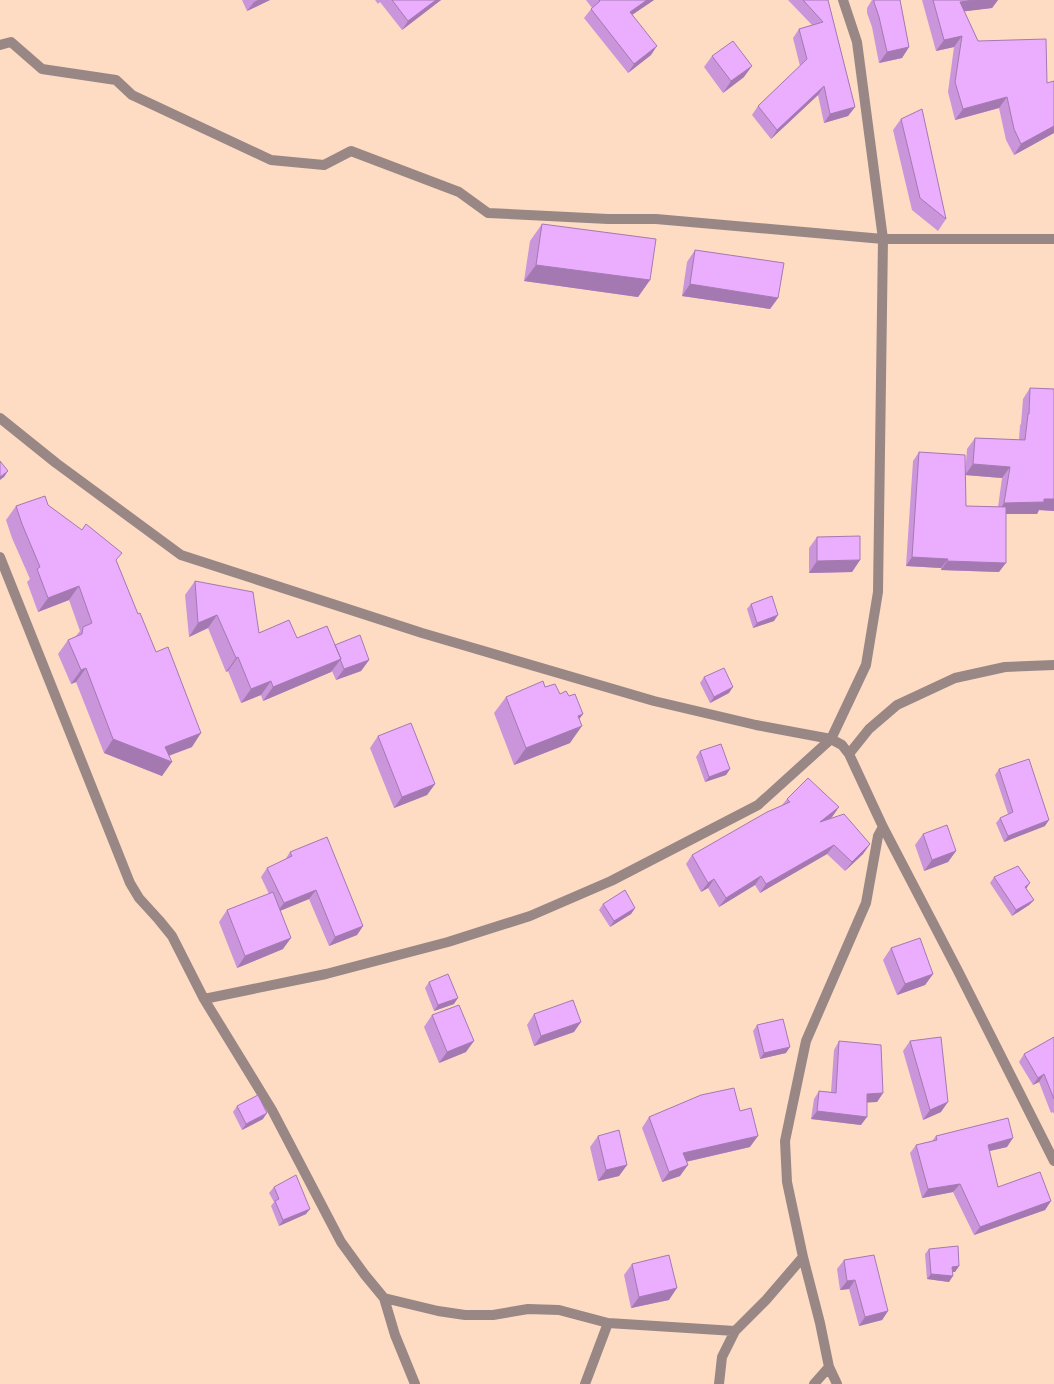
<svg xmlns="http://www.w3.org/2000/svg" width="1054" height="1384" viewBox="0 0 1054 1384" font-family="'Open Sans',sans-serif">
	<rect width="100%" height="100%" fill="#fedcc4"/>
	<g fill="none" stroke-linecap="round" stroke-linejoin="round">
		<!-- street -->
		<path stroke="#998786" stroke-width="10" d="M0 45 11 42 42 69 116 80 132 95 271 160 324 165 351 151 459 192 488 213 608 219H656L883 239H1054
			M0 418 56 463 181 555 422 633 654 701 756 725 831 739 842 745 849 754 883 827 957 969 1054 1161
			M0 557 130 883 139 898 159 920 172 936 204 999 272 1110 341 1242 365 1275 384 1298 438 1311 465 1315H493L528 1309 559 1310 608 1323 735 1331
			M849 754 869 729 897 705 955 678 1005 667 1054 665
			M204 999 326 974 448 942 530 916 611 881 758 805 831 739 866 665 878 592 883 239 857 42 843 0
			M803 1257 820 1323 829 1367 814 1384
			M384 1298 395 1335 415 1384
			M829 1367 837 1384
			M585 1384 608 1323
			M719 1384 722 1357 735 1331 766 1300 803 1257 787 1182 785 1141 806 1041 866 903 878 836 883 827"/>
	</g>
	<!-- wall -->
	<path fill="#ca95da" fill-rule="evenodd" d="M242 0H270L247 11Z
		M375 0H441L402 30 380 2 378 4Z
		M586 0H654L632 15 651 55 628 73 584 18 592 8Z
		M788 0H828L855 107 848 116 824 123 818 95 771 139 752 115 758 106 800 66 793 38 799 29 812 25Z
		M872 0H900L909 47 902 58 879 63 872 27 867 13V8Z
		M922 0H998L992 8 964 11 978 41 1047 83 1054 133 1014 155 1006 140 999 108 955 120 948 92 954 47 936 51Z
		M712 56 744 77 723 93 704 67Z
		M901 119 946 219 938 231 912 210 893 130Z
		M542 224 650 280 638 297 524 281 530 241Z
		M695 250 778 298 770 309 682 296 687 262Z
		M1030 388 1054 389V511L1039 510 1037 514H1006L999 572 941 570V568L906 566 913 461 919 452 965 475 967 449 975 438 1019 440 1020 425 1021 424 1023 399ZM965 475 1002 478 998 507 966 506Z
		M48 505 116 561 192 747 169 756 162 776 104 753 76 682 71 684 58 654 68 640 76 636 80 631 69 600 38 612 27 582 30 579 12 538 6 520 16 506Z
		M817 537 860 560 852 572 809 573V548Z
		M195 581 259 633 335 645 369 660 361 671 336 680 332 671 331 672 263 701 261 695 241 703 228 671 226 672 208 628 189 637 185 595Z
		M751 604 774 621 753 628 747 609Z
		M704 677 729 693 710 703 700 683Z
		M545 687 560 694 569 696 583 714 579 719 570 743 514 765 494 713 506 697Z
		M378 736 435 784 427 795 394 808 370 748Z
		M700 751 730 769 726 775 705 782 696 757Z
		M999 769 1045 826 1004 842 996 823 1000 818 1008 814 995 775Z
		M787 799 839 807 832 817 830 819 870 844 863 854 845 871 827 854 760 893 755 885 719 907 708 888 701 892 686 864 692 855 782 805Z
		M923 834 956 851 948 862 924 871 915 845Z
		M290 852 363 926 357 935 329 946 309 899 280 911 283 949 237 968 219 922 227 910 269 894 261 877 267 868 285 860Z
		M994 877 1034 900 1029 905 1012 916 990 883Z
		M603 904 635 908 631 914 610 927 599 910Z
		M891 948 933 974 925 985 897 995 883 960Z
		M429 982 454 1004 434 1011 425 988Z
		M534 1014 574 1032 534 1046 527 1025Z
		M432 1015 466 1052 439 1063 424 1027Z
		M757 1025 786 1053 760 1059 753 1031Z
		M1054 1037V1114L1053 1112 1051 1113 1039 1082 1033 1085 1019 1062 1024 1054Z
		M839 1041 883 1093 877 1102H867L861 1125 811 1119 814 1099 819 1091 831 1092 834 1050Z
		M910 1041 941 1112 923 1120 903 1051Z
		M237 1106 263 1119 242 1130 233 1112Z
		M740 1111 750 1147 686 1162 680 1176 662 1182 642 1128 649 1117Z
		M598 1136 627 1165 619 1176 598 1181 590 1147Z
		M936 1136 1007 1147 989 1151 998 1187 1051 1201 1045 1210 974 1235 953 1192 922 1198 910 1153 916 1145 932 1141Z
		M274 1187 306 1214 279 1226 271 1206 274 1202 269 1193Z
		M929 1249 959 1266 955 1272H952L949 1282 927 1279 925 1254Z
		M844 1260 888 1311 882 1320 859 1326 849 1289 840 1290 837 1269Z
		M632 1264 669 1300 631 1308 624 1275Z"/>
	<!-- shaded-wall -->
	<path fill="#a479b1" d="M258 0H270L247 11 254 2Z
		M436 0H441L402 30 408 21Z
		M647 0H654L623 21 630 12Z
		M974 0H998L992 8 952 13 960 2Z
		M962 36 954 47 936 51 944 40Z
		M657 46 651 55 628 73 634 64Z
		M909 47 902 58 879 63 887 52Z
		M752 66 744 77 723 93 731 81Z
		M824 86 818 95 771 139 777 130Z
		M1007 97 999 108 955 120 963 109Z
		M855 107 848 116 824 123 830 114Z
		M1054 126V133L1014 155 1021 144Z
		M536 265 650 280 638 297 524 281Z
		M690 284 778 298 770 309 682 296Z
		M973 464 1010 467 1002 478 965 475Z
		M8 471 4 477 0 480V477Z
		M1044 499H1054V511L1039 510 1037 514H997L1004 503Z
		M912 557 948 559 941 568 906 566Z
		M860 560 852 572 809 573 817 561Z
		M947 561 1006 563 999 572 941 570Z
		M79 586 69 600 38 612 48 598Z
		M217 615 208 628 189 637 198 623Z
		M778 615 774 621 753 628 757 623Z
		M238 657 228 671 226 672 236 658Z
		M341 659 331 672 263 701 273 687Z
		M369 660 361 671 336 680 344 669Z
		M86 668 76 682 71 684 81 670Z
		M271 681 261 695 241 703 251 689Z
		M733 687 729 693 710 703 714 697Z
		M583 714 571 730 582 726 570 743 514 765 526 748 578 716Z
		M201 733 192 747 162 758 172 762 162 776 104 753 113 739 165 747Z
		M730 769 726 775 705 782 709 777Z
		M435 784 427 795 394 808 402 797Z
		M839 807 832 817 813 831 820 822Z
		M1049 820 1045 826 1004 842 1008 836Z
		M870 844 863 854 845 871 852 862Z
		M834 845 827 854 760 893 766 884Z
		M956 851 948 862 924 871 932 860Z
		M761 876 755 885 719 907 726 898Z
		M714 879 708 888 701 892 708 883Z
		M1030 883 1026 889 1025 887Z
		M316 890 309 899 277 912 284 903Z
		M1034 900 1029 905 1012 916 1016 910Z
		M635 908 631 914 610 927 614 921Z
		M363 926 357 935 329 946 335 937Z
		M291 938 283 949 237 968 245 956Z
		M933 974 925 985 897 995 905 984Z
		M458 998 454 1004 434 1011 438 1005Z
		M581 1022 574 1032 534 1046 541 1036Z
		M474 1041 466 1052 439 1063 447 1052Z
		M790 1047 786 1053 760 1059 764 1053Z
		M1044 1074 1039 1082 1033 1085 1038 1078Z
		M883 1093 877 1102 861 1103 867 1094Z
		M948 1102 941 1112 923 1120 930 1110Z
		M817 1111 867 1117 861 1125 811 1119Z
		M267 1113 263 1119 242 1130 246 1124Z
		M758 1136 750 1147 676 1164 683 1153Z
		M1013 1138 1007 1147 981 1153 988 1145Z
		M627 1165 619 1176 598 1181 606 1170Z
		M688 1165 680 1176 662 1182 669 1172Z
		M960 1184 953 1192 922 1198 928 1189Z
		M1051 1201 1045 1210 974 1235 980 1227Z
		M310 1209 306 1214 279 1226 283 1220Z
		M959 1266 955 1272H947L952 1267Z
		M931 1274 953 1276 949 1282 927 1279Z
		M855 1280 849 1289 840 1290 847 1281Z
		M677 1288 669 1300 631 1308 639 1297Z
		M888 1311 882 1320 859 1326 865 1317Z"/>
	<!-- building -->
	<path fill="#ebadfd" stroke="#a479b1" d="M392 0H436L408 21Z
		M599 0H647L630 12 657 46 634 64 591 9 600 1Z
		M803 0H828L855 107 830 114 824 86 777 130 758 106 807 59 799 29 823 22Z
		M874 0H900L909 47 887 52 879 17 874 2Z
		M933 0H974L960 2 978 41 1046 39 1047 83 1054 81V126L1021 144 1014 129 1007 97 963 109 955 82 962 36 944 40Z
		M733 41 752 66 731 81 712 56Z
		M922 109 946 219 920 198 901 119Z
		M542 224 656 239 650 280 536 265Z
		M695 250 784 263 778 298 690 284Z
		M1030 388 1054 389V499H1044V502L1004 503 1010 467 973 464 975 438 1025 440 1028 414H1029Z
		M919 452 965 455 966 506 1006 507V563L947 561 948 559 912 557Z
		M0 461 8 471 0 477Z
		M45 496 48 505 82 530 86 524 122 553 116 560 138 614 140 613 156 652 168 647 201 733 165 747 172 762 113 739 86 668 81 670 68 640 82 634 83 627 92 623 79 586 48 598 37 569 40 567 22 524 16 506Z
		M860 536V560L817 561V537Z
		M195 581 253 592 259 633 289 620 297 638 327 626 341 659 273 687 271 681 251 689 238 657 236 658 217 615 198 623Z
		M772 596 778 615 757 623 751 604Z
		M360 635 369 660 344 669 340 659H341L335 645Z
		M724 668 733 687 714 697 704 677Z
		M543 681 545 687 555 684 560 694 566 691 569 696 575 694 583 714 578 716 582 726 526 748 506 697Z
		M411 723 435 784 402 797 378 736Z
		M721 744 730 769 709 777 700 751Z
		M1029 759 1049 820 1008 836 1000 818 1013 812 999 769Z
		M808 778 839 807 820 822 844 814 870 844 852 862 834 845 766 884 761 876 726 898 714 879 708 883 692 855 767 812 790 802 787 799Z
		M947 825 956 851 932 860 923 834Z
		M327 837 363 926 335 937 316 890 284 903 267 868 292 856 290 852Z
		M1018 866 1030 883 1025 887 1034 900 1016 910 994 877Z
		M625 890 635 908 614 921 603 904Z
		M273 892 291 938 245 956 227 910Z
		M920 938 933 974 905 984 891 948Z
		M448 974 458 998 438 1005 429 982Z
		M573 1000 581 1022 541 1036 534 1014Z
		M459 1005 474 1041 447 1052 432 1015Z
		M783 1019 790 1047 764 1053 757 1025Z
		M941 1037 948 1102 930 1110 910 1041Z
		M1054 1037V1099L1044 1074 1038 1078 1024 1054Z
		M839 1041 881 1045 883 1093 867 1094V1117L817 1111 819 1091 836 1093Z
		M734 1088 740 1111 751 1108 758 1136 683 1153 688 1165 669 1172 649 1117 701 1095Z
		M258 1095 267 1113 246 1124 237 1106Z
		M1008 1118 1013 1138 988 1145 998 1187 1040 1172 1051 1201 980 1227 960 1184 928 1189 916 1145 937 1140 936 1136Z
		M619 1130 627 1165 606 1170 598 1136Z
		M296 1175 310 1209 283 1220 275 1201 279 1199 274 1187Z
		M958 1246 959 1266 952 1267 953 1276 931 1274 929 1249Z
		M669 1255 677 1288 639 1297 632 1264Z
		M874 1255 888 1311 865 1317 855 1280 847 1281 844 1260Z"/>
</svg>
